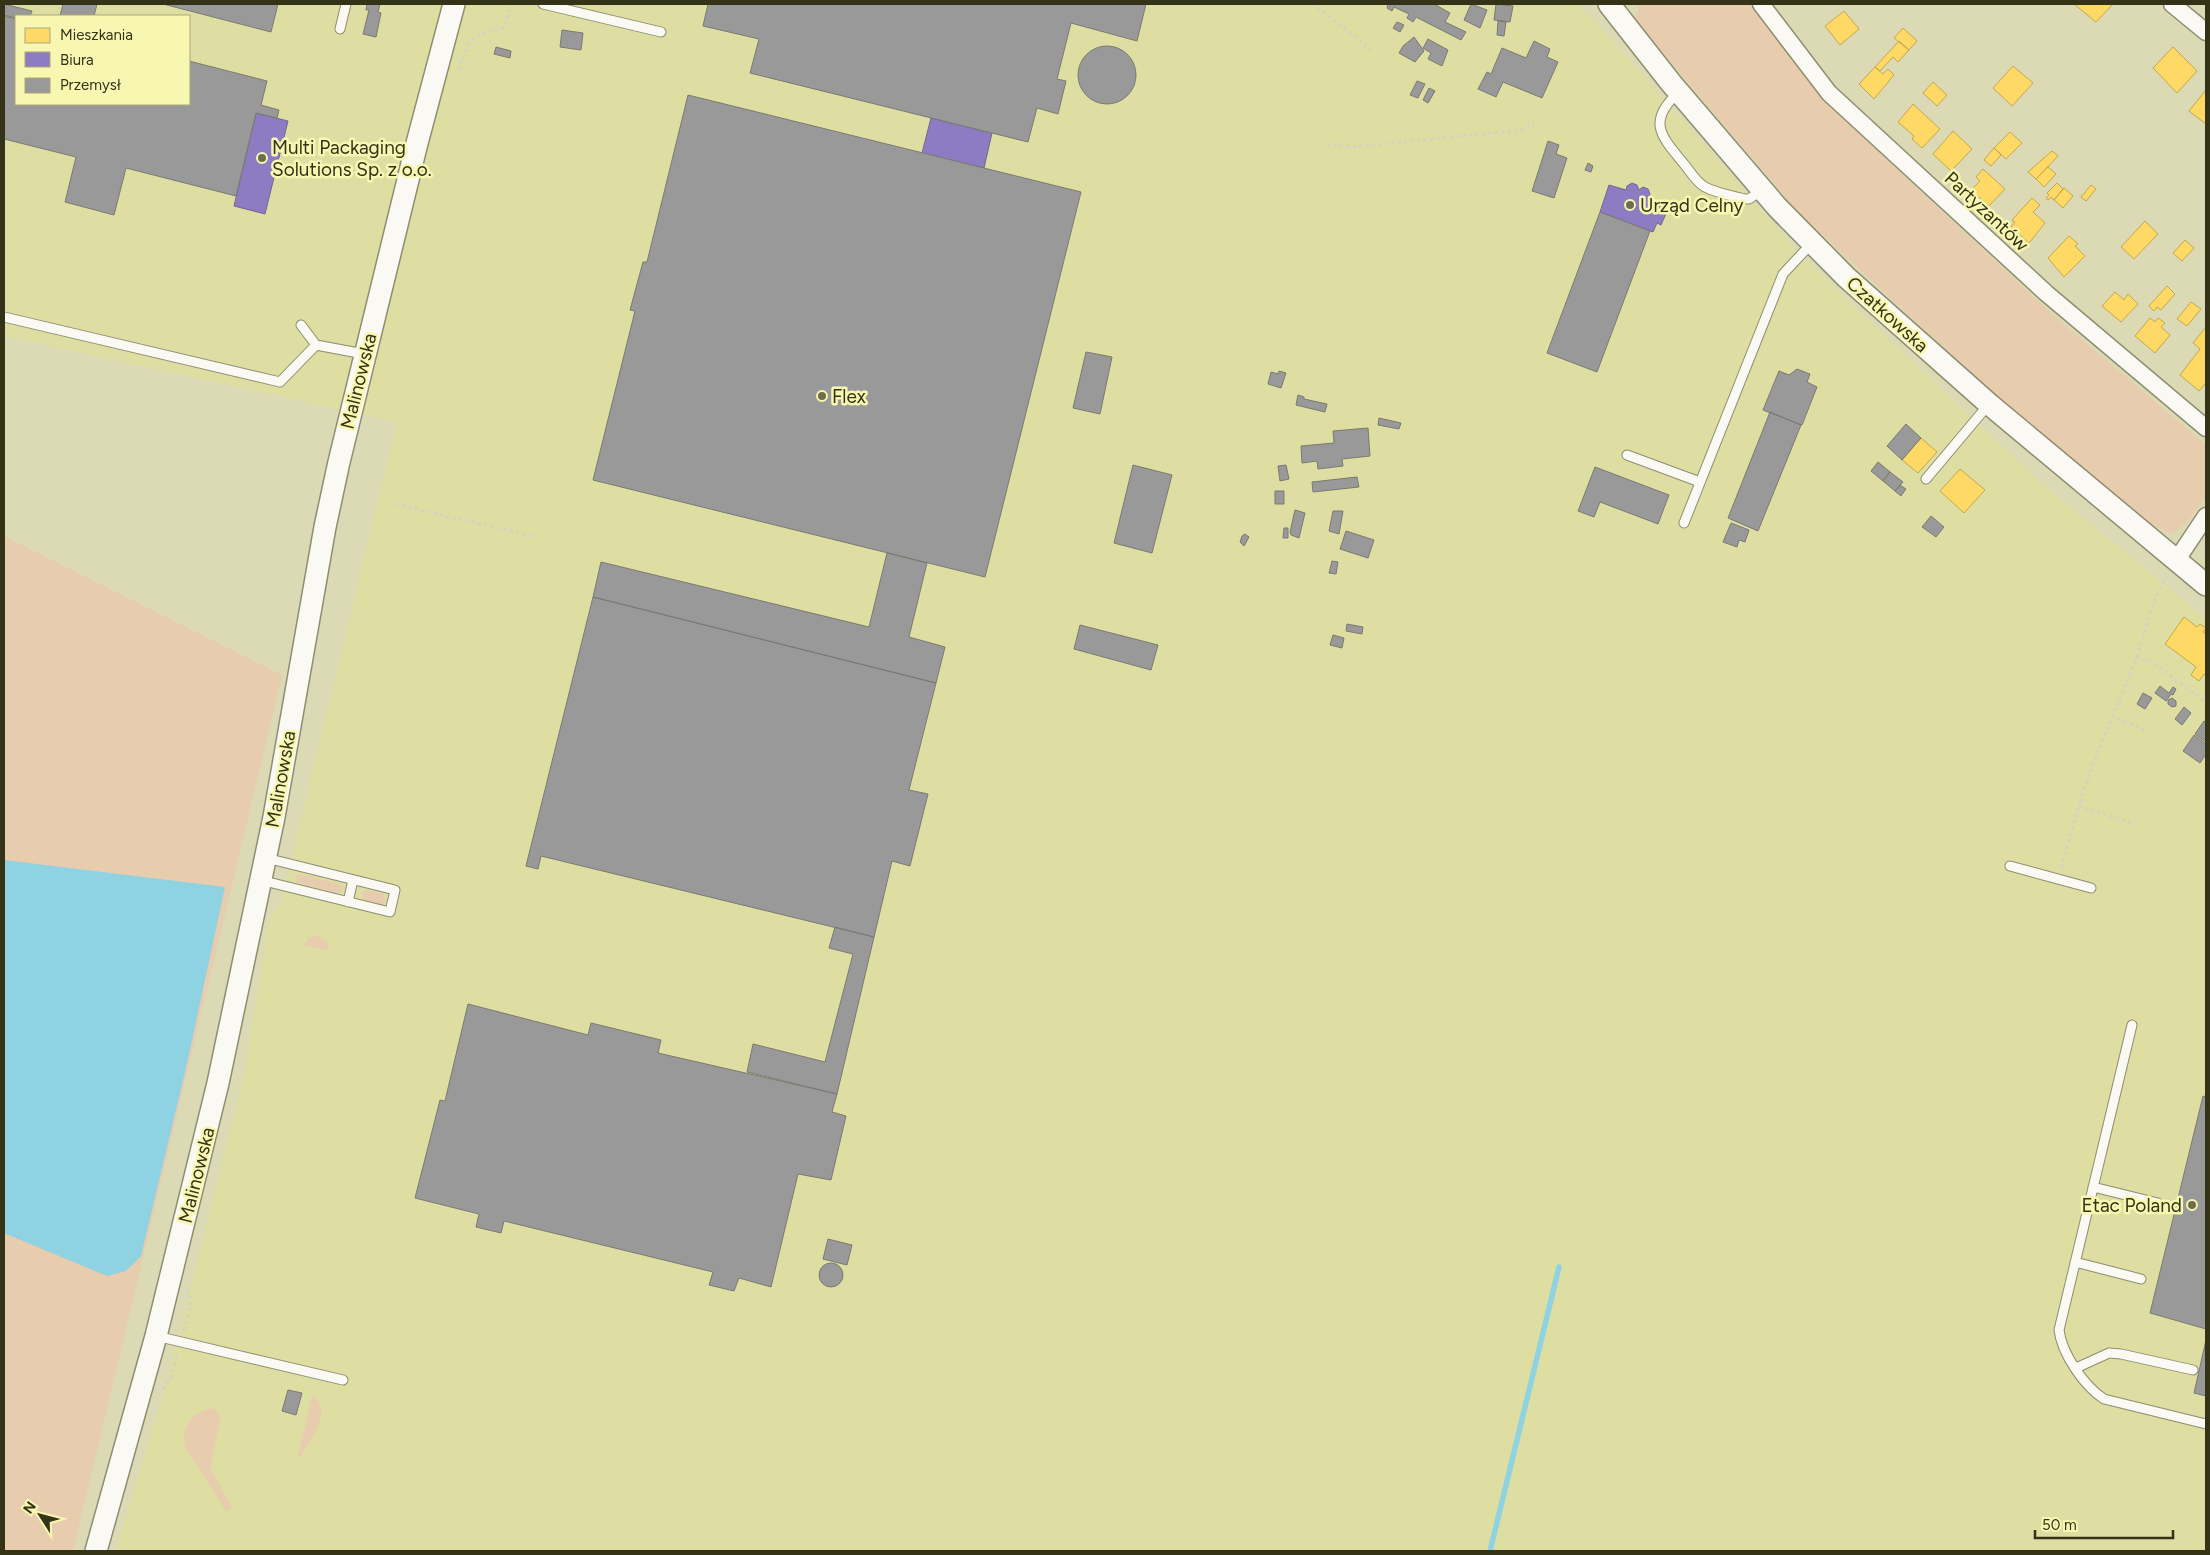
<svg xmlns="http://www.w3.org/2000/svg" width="2210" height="1555" viewBox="0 0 2210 1555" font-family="Figtree,sans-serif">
	<rect width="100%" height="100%" fill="#dbdab5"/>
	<!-- built -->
	<path fill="#dedda2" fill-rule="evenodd" d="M4 4H1578L1617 45 1802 257 2044 486 2206 619V1551H122L116 1549 161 1403 244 1077 270 917 281 903 397 422 4 336ZM16 16H189V104H16Z"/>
	<!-- green -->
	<path fill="#e7ccae" d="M1634 4H1751L1830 107 2054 316 2206 445V496L2187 523 2171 534 2151 525 2116 498 1982 383 1799 213 1634 19 1639 9Z
		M4 536 282 675 73 1551H4Z
		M300 874 340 884 343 887V891L338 893 298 883 295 876Z
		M366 890 384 894 386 902 382 905 363 900 362 893Z
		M318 935 327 941 329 951 304 945 308 938Z
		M313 1394C333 1414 312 1437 301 1456L298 1455Z
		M213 1408 218 1413 220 1421 210 1467 231 1506 230 1510 226 1511 185 1447C181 1426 192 1412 213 1408Z"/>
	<!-- water -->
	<path fill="#8fd2e2" d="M4 860 225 887 186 1068 141 1256 126 1271 107 1276 4 1233Z"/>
	<!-- homes -->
	<path fill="#ffd966" stroke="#c2a74f" d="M2074 4H2113L2096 22Z
		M1844 11 1859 29 1840 45 1825 26Z
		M1903 28 1917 41 1909 50 1894 38Z
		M1899 41 1909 50 1898 62 1893 57 1880 71 1875 67Z
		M2173 47 2197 71 2177 93 2153 68Z
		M2013 66 2033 83 2012 106 1993 88Z
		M1875 67 1883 74 1888 69 1894 75 1874 99 1859 84Z
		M1933 82 1947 95 1937 106 1923 93Z
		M2206 90V124L2189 111Z
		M1913 104 1940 129 1922 148 1912 139 1914 136 1898 122Z
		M1953 131 1972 149 1951 171 1933 154Z
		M2010 132 2022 143 2006 159 1994 148Z
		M1994 148 2001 155 1991 166 1984 160Z
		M2052 151 2058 156 2036 179 2028 172Z
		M2048 167 2056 174 2044 187 2036 179Z
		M1983 169 2005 189 1989 206 1971 190 1980 181 1976 177Z
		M2057 183 2063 189 2054 200 2051 197 2048 200 2046 198 2049 195 2047 193Z
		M2091 185 2096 189 2086 201 2081 197Z
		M2064 188 2073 196 2063 208 2054 200Z
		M2032 198 2040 205 2033 212 2045 223 2029 243 2011 227 2015 222 2012 220Z
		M2145 221 2158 234 2134 259 2121 247Z
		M2069 236 2078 244 2075 246 2085 256 2064 277 2048 258Z
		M2185 240 2194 248 2182 261 2173 253Z
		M2167 286 2175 294 2161 310 2157 307 2154 311 2149 306Z
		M2115 292 2124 300 2128 294 2138 304 2121 322 2102 306Z
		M2191 302 2201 309 2187 326 2177 319Z
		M2150 318 2155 322 2158 318 2165 323 2161 327 2170 335 2155 353 2135 336Z
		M2206 327V383L2199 391 2180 375 2200 349 2193 343Z
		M1921 438 1937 452 1918 473 1902 460Z
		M1960 469 1985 490 1964 513 1940 491Z
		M2184 617 2197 627 2200 624 2206 628 2203 632 2206 634V676L2204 674 2199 681 2191 675 2196 667 2165 644Z"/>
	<!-- offices -->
	<path fill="#8e7cc3" stroke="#736690" d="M256 113 288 121 265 214 234 206Z
		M931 118 992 133 984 168 922 153Z
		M1632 183 1637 185 1639 190 1643 187 1648 189 1650 194 1648 201 1668 209 1661 225 1657 223 1653 232 1600 212 1609 185 1626 190 1627 186Z"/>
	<!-- industry -->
	<path fill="#999" stroke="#7b7a72" d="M4 4 32 11 30 16H16V18L4 15Z
		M63 4H97L94 16H60Z
		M163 4H278L271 32Z
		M367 4H380L378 12 381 13 376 37 363 34 369 10H366Z
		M708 4H1146L1137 41 1071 23 1057 79 1066 81 1058 114 1037 108 1028 142 750 73 759 39 703 26Z
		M1388 4H1434L1450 13 1445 22 1466 32 1461 40 1416 17 1413 22 1407 18 1409 14 1394 7 1392 11 1387 8Z
		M1471 4 1487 10 1480 28 1464 20Z
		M1496 4 1513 6 1510 22 1494 20Z
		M4 16 16 19V104H189V61L267 81 261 105 279 110 277 118 256 113 236 196 126 168 114 215 65 202 76 157 4 139Z
		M1498 21 1506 22 1504 36 1497 35Z
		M1397 22 1404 25 1400 32 1393 28Z
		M562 30 583 33 581 50 560 47Z
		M1414 37 1424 51 1415 62 1399 53 1403 46Z
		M1428 39 1448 50 1442 66 1428 59 1431 53 1423 48Z
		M1534 41 1550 49 1547 57 1558 62 1542 98 1503 82 1496 97 1478 89 1487 72 1491 74 1502 48 1526 58Z
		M1078 75a29 29 0 1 1 58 0a29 29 0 1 1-58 0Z
		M496 47 511 51 510 58 494 54Z
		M1417 81 1425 84 1418 98 1410 95Z
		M1429 88 1435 91 1428 103 1423 100Z
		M688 95 1081 192 985 577 593 480 635 311 630 310 643 262H647Z
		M1548 141 1559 145 1556 154 1567 158 1554 198 1532 191Z
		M1588 163 1593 166 1591 172 1585 170Z
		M1600 212 1650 231 1597 372 1547 353Z
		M1086 352 1112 357 1100 414 1073 408Z
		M1797 369 1810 374 1807 382 1817 387 1802 425 1763 410 1779 371 1789 375Z
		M1279 371 1286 373 1281 388 1268 384 1271 372 1278 374Z
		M1298 395 1304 397V399L1327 404 1325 412 1296 405Z
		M1770 412 1801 425 1758 531 1728 518Z
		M1379 418 1401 423 1399 429 1378 425Z
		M1906 424 1921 438 1902 460 1887 446Z
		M1368 428 1370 456 1342 459 1343 466 1318 469 1317 461 1302 463 1301 446 1334 443 1333 431Z
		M1878 462 1890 472 1883 481 1871 471Z
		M1133 465 1172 475 1152 553 1114 543Z
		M1286 465 1289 479 1280 481 1278 466Z
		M1595 467 1669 495 1658 524 1600 502 1594 517 1578 511Z
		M1890 472 1903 482 1895 491 1883 481Z
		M1357 477 1359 487 1313 492 1312 482Z
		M1900 485 1906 489 1901 496 1895 491Z
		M1275 491H1284V504H1275Z
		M1295 510 1305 513 1299 538 1291 535 1290 532Z
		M1333 511H1343L1339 534 1329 531Z
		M1931 516 1944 527 1936 537 1922 527Z
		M1731 523 1749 530 1745 542 1739 540 1737 547 1723 542Z
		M1284 528H1288V538H1283Z
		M1346 531 1374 540 1368 558 1340 549Z
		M1245 534 1249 537 1244 546 1240 542 1242 536Z
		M887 553 927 563 909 637 945 647 936 683 593 597 601 562 869 627Z
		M1332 561 1338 562 1336 574 1329 573Z
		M593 597 936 683 909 790 928 794 910 866 892 861 874 937 541 856 538 869 526 866Z
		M1347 624 1363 627 1362 634 1346 631Z
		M1080 625 1158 645 1151 670 1074 649Z
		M1333 635 1344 638 1342 648 1330 645Z
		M2160 686 2169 693 2173 687 2176 689 2173 695 2171 694 2166 701 2155 693Z
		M2143 693 2152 698 2145 709 2137 704Z
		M2172 698 2176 701V706L2172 707 2168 704V700Z
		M2184 707 2191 713 2182 725 2175 719Z
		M2204 721 2206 722V742L2195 734Z
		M2194 735 2206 744V754L2200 763 2183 751Z
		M835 927 874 937 837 1094 747 1072 753 1044 825 1062 853 954 829 948Z
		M468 1004 588 1035 591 1023 661 1040 658 1053 837 1094 832 1112 846 1116 831 1180 798 1174 771 1287 739 1278 734 1291 709 1285 713 1272 504 1221 501 1233 476 1227 479 1214 415 1198 440 1100 445 1101Z
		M2203 1096 2206 1097V1329L2150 1313Z
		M828 1239 852 1245 847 1265 823 1259Z
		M819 1275a12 12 0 1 1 24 0a12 12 0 1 1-24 0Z
		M2206 1340V1396L2194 1393Z
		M288 1390 302 1393 296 1415 282 1411Z"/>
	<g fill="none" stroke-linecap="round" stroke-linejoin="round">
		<!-- stream -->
		<path stroke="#8fd2e2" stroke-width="5.5" d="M1490 1551 1559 1267"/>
		<defs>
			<path id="service" d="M543 4 661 32
				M340 29 346 4
				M1678 93C1646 122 1662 137 1684 164 1690 171 1696 182 1705 187 1716 193 1733 196 1745 199H1749L1762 190
				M4 317 280 382 316 345 364 354
				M301 325 316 345
				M1627 455 1700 482
				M1926 479 1989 404
				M1684 523 1783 274 1812 243
				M2010 866 2091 888
				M260 880 390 912 395 890 266 858
				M348 902 353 880
				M2132 1025 2059 1330C2062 1354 2084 1386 2104 1399L2206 1424
				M2093 1187 2158 1203
				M2075 1262 2141 1279
				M156 1336 343 1380
				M2076 1368 2109 1353 2121 1354 2193 1370"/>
			<path id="minor" d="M1761 4 1829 93 2046 293 2206 428
				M2172 4 2206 32
				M2176 561 2206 516"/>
			<path id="tertiary" d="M1609 4 1671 83 1777 207 1846 277 1989 404 2206 585
				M96 1551 156 1336 218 1083 274 817 325 527 339 462 416 147 454 4"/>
		</defs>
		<!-- service casing -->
		<use href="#service" stroke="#8e8d70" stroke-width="11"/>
		<!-- minor casing -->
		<use href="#minor" stroke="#8e8d70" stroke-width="19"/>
		<!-- tertiary casing -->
		<use href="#tertiary" stroke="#8e8d70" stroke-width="24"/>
		<!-- path -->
		<path stroke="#d2d2c6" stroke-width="3" stroke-dasharray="2.5 4" stroke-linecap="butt" d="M1313 4 1372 50
			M459 70C469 39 473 33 505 28L511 4
			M1327 144 1352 147 1521 130 1534 124
			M396 504 535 537
			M2136 658 2151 661 2206 702
			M2112 716 2147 731
			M2137 825 2079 806C2094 755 2117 708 2136 659 2146 632 2151 601 2167 576
			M2061 867 2079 806
			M184 1330 191 1306 189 1290
			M163 1389 171 1377 178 1353"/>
		<!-- service -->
		<use href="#service" stroke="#faf9f4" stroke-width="9"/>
		<!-- minor -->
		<use href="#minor" stroke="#faf9f4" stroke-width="16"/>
		<!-- tertiary -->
		<use href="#tertiary" stroke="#faf9f4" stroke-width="21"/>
	</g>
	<!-- markers -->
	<g fill="#6e6d4f" stroke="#f8f7b2" stroke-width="2">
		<circle cx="262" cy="158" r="5"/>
		<circle cx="1630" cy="205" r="5"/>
		<circle cx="822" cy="396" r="5"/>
		<circle cx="2192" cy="1205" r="5"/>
	</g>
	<g text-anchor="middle" stroke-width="5" stroke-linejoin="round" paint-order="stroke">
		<!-- poi labels -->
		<g font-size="19" fill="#343318" stroke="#f8f7b2" text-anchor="start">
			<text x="272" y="154">Multi Packaging<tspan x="272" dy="22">Solutions Sp. z o.o.</tspan></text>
			<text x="1640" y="212">Urząd Celny</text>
			<text x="832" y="403">Flex</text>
			<text x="2182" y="1212" text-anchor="end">Etac Poland</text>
		</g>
		<!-- street labels -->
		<g font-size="19" fill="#343318" stroke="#f8f7b2">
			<text transform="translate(1987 211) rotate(43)" y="7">Partyzantów</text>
			<text transform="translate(1888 314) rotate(42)" y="7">Czatkowska</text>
			<text transform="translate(358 381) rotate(-76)" y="7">Malinowska</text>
			<text transform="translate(280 779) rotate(-80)" y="7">Malinowska</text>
			<text transform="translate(196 1175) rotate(-76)" y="7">Malinowska</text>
		</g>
	</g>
	<!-- border -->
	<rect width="2210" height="1555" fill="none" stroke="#343318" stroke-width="10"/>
	<!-- legend -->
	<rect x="15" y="15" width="175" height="90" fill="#f8f7b2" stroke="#aaa974"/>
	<rect x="25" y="28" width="25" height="15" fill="#ffd966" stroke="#aaa974"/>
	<text x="60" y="40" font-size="15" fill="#343318">Mieszkania</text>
	<rect x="25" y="52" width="25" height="15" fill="#8e7cc3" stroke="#aaa974"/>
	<text x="60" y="65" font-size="15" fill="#343318">Biura</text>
	<rect x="25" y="78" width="25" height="15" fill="#999999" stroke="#aaa974"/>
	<text x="60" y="90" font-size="15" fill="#343318">Przemysł</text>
	<!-- north arrow -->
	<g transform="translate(40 1515) rotate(306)" stroke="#f8f7b2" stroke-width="4" paint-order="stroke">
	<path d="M0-4L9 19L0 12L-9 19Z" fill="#343318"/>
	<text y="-8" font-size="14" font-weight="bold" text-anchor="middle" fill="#343318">N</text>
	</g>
	<!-- scale -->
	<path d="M2035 1530v8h138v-8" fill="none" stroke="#343318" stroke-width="2.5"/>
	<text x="2042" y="1530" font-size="15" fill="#343318" stroke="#f8f7b2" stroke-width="4" paint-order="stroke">50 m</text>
</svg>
